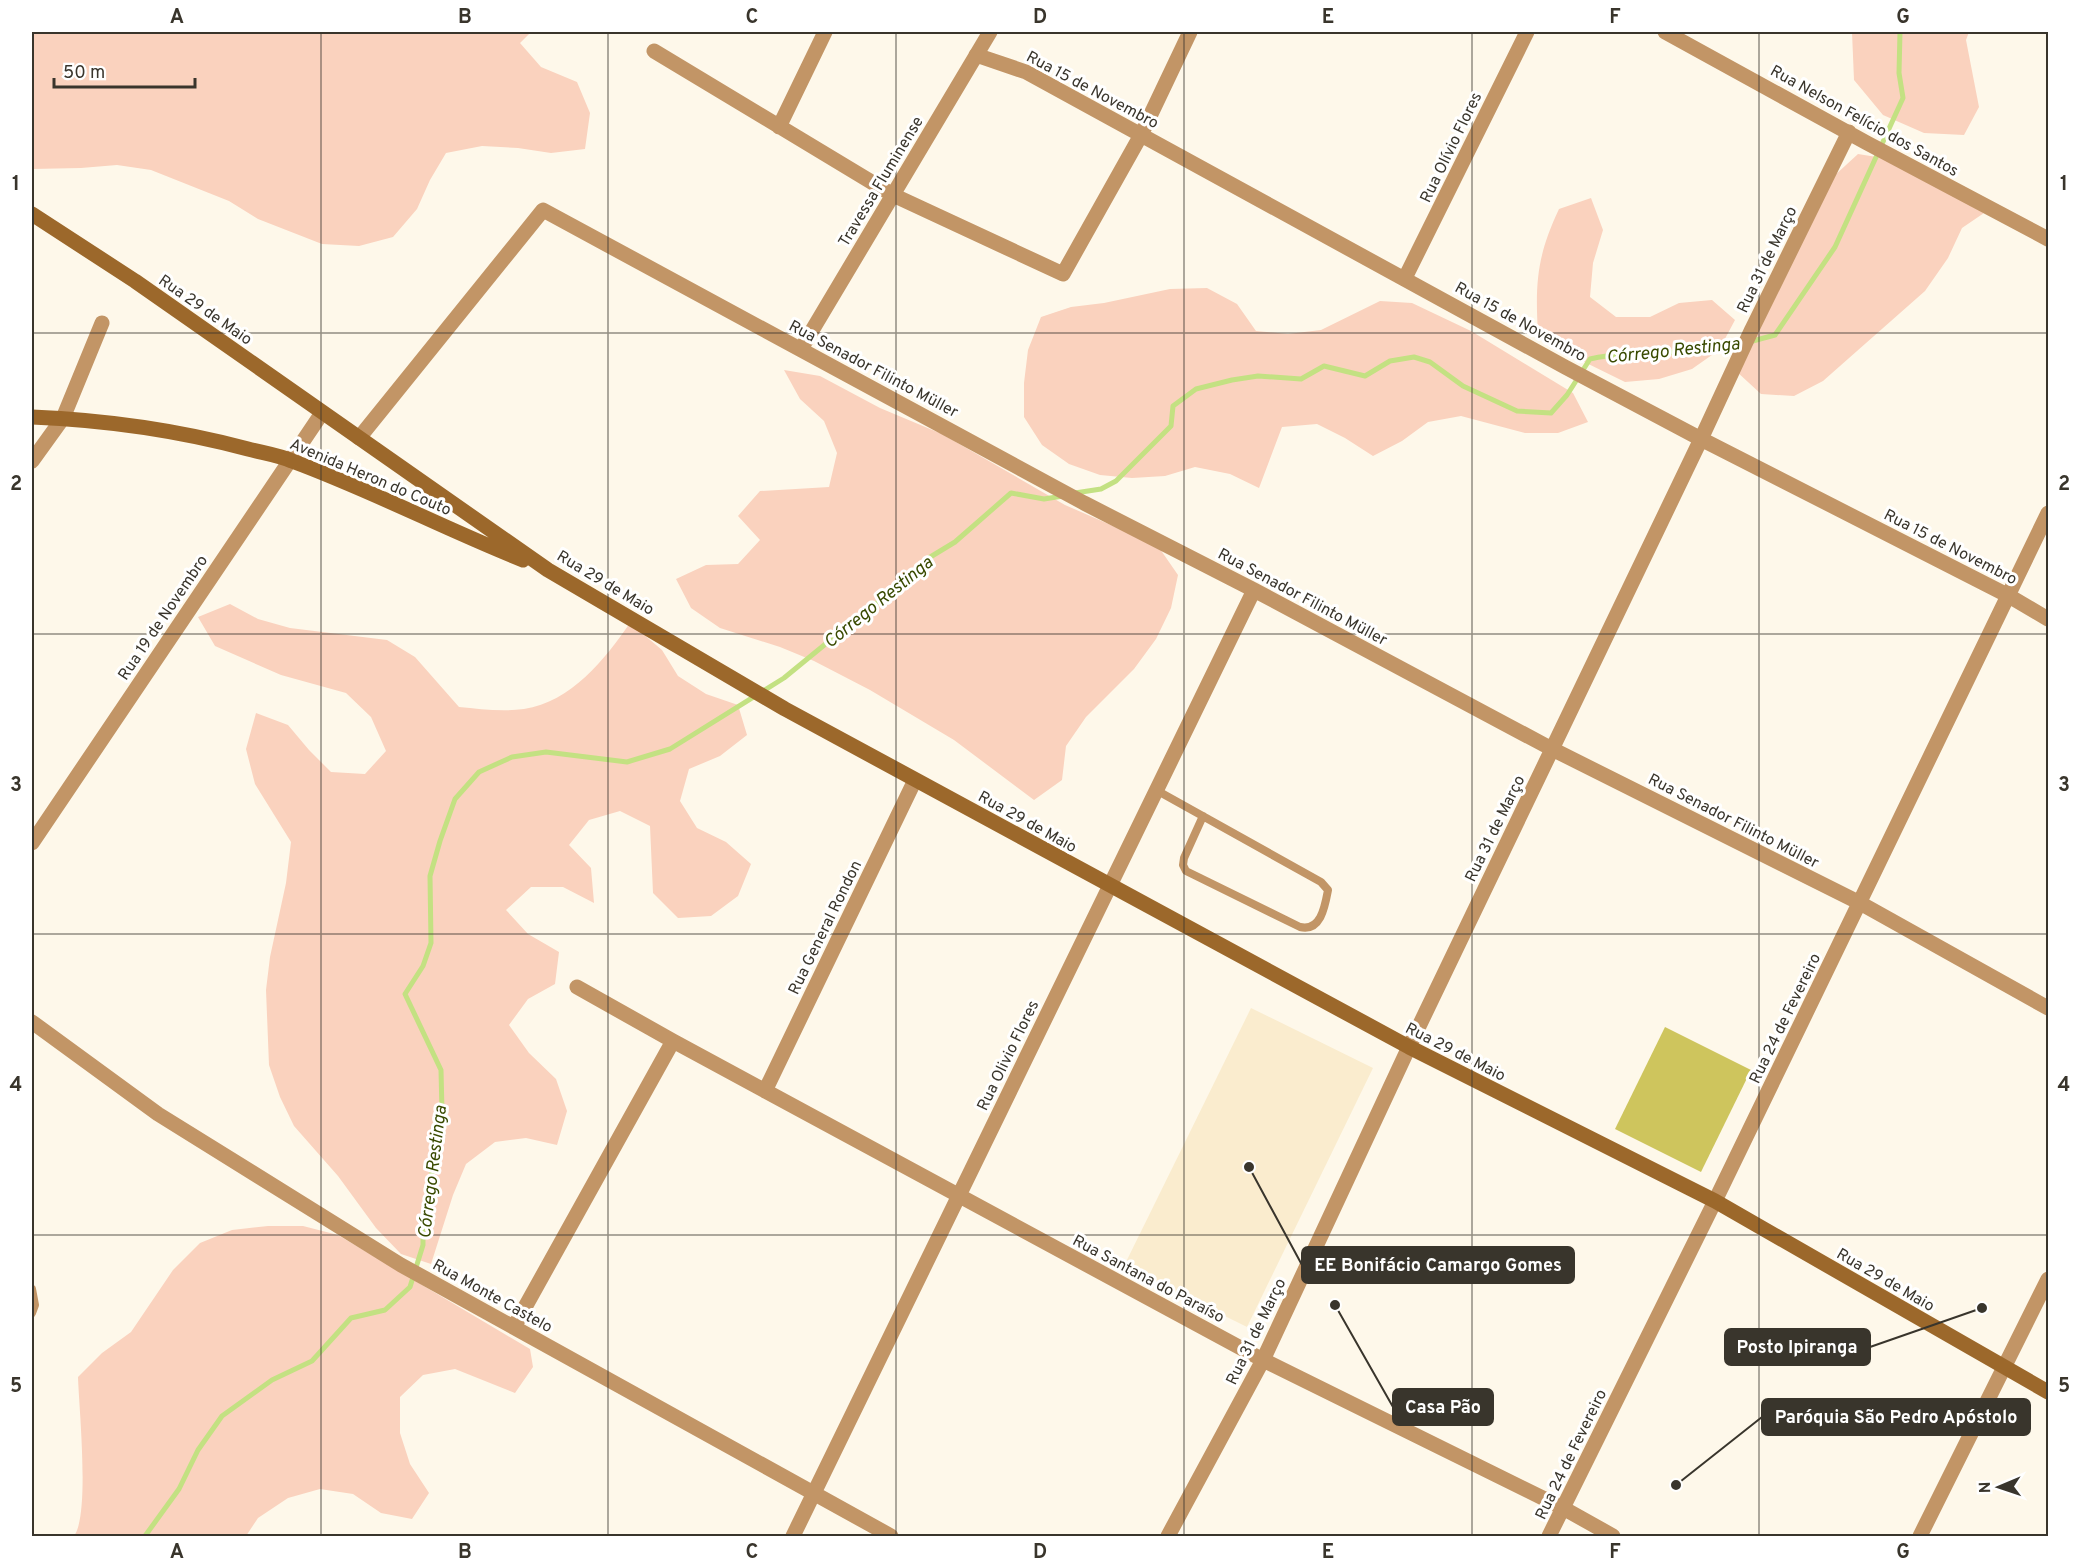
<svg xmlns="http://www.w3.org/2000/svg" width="2080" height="1568" viewBox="0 0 2080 1568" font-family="Overpass,sans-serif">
	<rect width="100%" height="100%" fill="#fef8ea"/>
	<!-- built -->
	<path fill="#faecce" d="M1251 1008 1373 1068 1247 1327 1124 1266Z"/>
	<!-- green -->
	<path fill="#fad2be" d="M32 32H531L520 43 541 67 577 82 590 113 585 149 551 153 518 148 482 146 446 153 430 180 417 209 393 237 359 246 322 244 258 219 229 201 151 170 117 165 81 168 32 169Z
		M1852 32H1969L1966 40 1979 107 1964 135 1924 133 1883 115 1854 80Z
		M1858 154 1889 159 1984 213 1962 228 1948 258 1925 291 1823 381 1794 396 1761 394 1736 371 1834 176Z
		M1591 198 1603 230 1593 263 1590 297 1616 317H1650L1679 303 1712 300 1735 320 1719 350 1692 369 1659 379 1625 382 1564 352 1538 334C1535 282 1537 256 1559 209Z
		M1207 288 1237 304 1256 331 1288 334 1321 330 1380 301 1412 303 1471 331 1573 393 1588 422 1558 433H1525L1461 416 1428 422 1402 441 1373 456 1345 438 1317 424 1282 427 1259 488 1230 474 1195 467 1165 476 1132 478 1100 475 1069 464 1042 445 1024 417V383L1028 350 1041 317 1071 307 1104 303 1170 289Z
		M784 370 820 376 880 408 942 434 1065 505 1127 532 1160 549 1178 575 1171 608 1156 639 1134 669 1086 717 1066 746 1062 780 1034 800 954 740 870 690 814 661 780 647 720 628 691 608 676 579 706 565 738 564 760 540 738 516 760 491 829 487 837 453 824 421 800 399Z
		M230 604 258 619 290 628 387 640 415 657 459 707C480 709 502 712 524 709 571 702 605 659 630 623L662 650 678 676 706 694 738 705 747 735 720 756 689 769 680 801 697 828 726 842 751 864 738 896 711 916 678 918 653 893 650 826 620 811 589 820 569 845 591 868 594 903 563 887H531L506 910 528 934 559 952 555 984 528 999 509 1025 529 1053 556 1079 567 1111 557 1145 526 1138 495 1142 466 1164 453 1195 431 1264 401 1254 376 1228 338 1176 294 1126 280 1097 269 1065 266 990 270 957 286 883 291 842 255 784 246 749 256 713 288 725 309 750 331 772 365 774 386 751 371 717 346 693 281 675 215 646 198 617Z
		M268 1226H303L338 1235 530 1349 533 1367 515 1393 455 1369 423 1375 400 1397V1433L410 1464 429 1493 412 1519 381 1513 353 1494 320 1489 288 1498 258 1518 246 1536H74C90 1515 79 1408 78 1377L102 1353 131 1332 173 1270 200 1243 232 1230Z"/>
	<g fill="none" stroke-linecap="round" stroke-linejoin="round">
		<!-- stream -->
		<path stroke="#c3e182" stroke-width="5" d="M1749 342 1775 335 1835 247 1903 98 1899 73 1900 32
			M1075 493 1101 489 1116 481 1171 426 1173 406 1196 389 1232 380 1258 376 1301 379 1324 366 1365 376 1390 361 1414 357 1430 362 1463 386 1517 411 1551 413 1567 395 1590 359C1640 348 1691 358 1740 345
			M145 1536 179 1489 198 1450 222 1416 272 1380 312 1361 351 1318 385 1310 410 1287 423 1245V1227L442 1112 441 1070 405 994 423 966 431 943 430 876 440 841 455 799 479 772 512 757 546 752 627 762 670 749 784 678 867 610 903 584 927 559 955 542 1011 493 1044 499 1063 496"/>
	</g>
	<!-- building -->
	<path fill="#cec55d" d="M1665 1027 1751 1070 1701 1172 1615 1129Z"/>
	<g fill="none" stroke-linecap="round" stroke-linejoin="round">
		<!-- lane -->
		<path stroke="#c29566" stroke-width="8" d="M1156 790 1321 882 1328 890C1325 906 1321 932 1300 927L1186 871 1183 865 1184 858 1203 816
			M32 1289 35 1305 32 1313"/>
		<!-- street -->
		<path stroke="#c29566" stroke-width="15" d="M1665 32 1867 143 2048 239
			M654 51 893 195 1063 274 1141 135 1190 32
			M976 55 1026 72 1565 367 1701 439 2009 596 2048 619
			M779 127 825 32
			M1405 278 1527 32
			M801 349 990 32
			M359 438 543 210 1084 503 1254 590 1552 749 1860 903 2048 1008
			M32 461 63 418 102 323
			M32 843 322 413
			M577 987 673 1041 1263 1360 1563 1508 1613 1536
			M32 1022 158 1114 401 1265 891 1536
			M765 1091 915 780
			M514 1327 673 1041
			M793 1536 1254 590
			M1168 1536 1263 1360 1409 1047 1701 439 1752 329 1849 132
			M1549 1536 1715 1201 2048 513
			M1920 1536 2048 1279"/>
		<!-- secondary -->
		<path stroke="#9c682b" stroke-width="15" d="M32 214 135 281 548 570 785 709 1409 1047 1715 1201 2048 1392
			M32 417C105 420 177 430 248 449 263 453 278 455 292 461 371 490 445 529 523 560"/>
	</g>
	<!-- grid -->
	<path fill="none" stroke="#39352c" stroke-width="1.5" stroke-opacity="0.55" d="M321 32V1536M608 32V1536M896 32V1536M1184 32V1536M1472 32V1536M1759 32V1536M32 333H2048M32 634H2048M32 934H2048M32 1235H2048"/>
	<g text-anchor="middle" stroke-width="6" stroke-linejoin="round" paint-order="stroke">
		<!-- street labels -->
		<g font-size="16" fill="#39352c" stroke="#fff">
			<text transform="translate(1093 89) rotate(28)" y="6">Rua 15 de Novembro</text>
			<text transform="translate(1865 120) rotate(29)" y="6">Rua Nelson Felício dos Santos</text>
			<text transform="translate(1450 147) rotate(-64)" y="6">Rua Olívio Flores</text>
			<text transform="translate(880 181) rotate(-59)" y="6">Travessa Fluminense</text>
			<text transform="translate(1766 259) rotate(-64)" y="6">Rua 31 de Março</text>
			<text transform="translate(206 309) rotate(35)" y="6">Rua 29 de Maio</text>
			<text transform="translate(1521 321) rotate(29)" y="6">Rua 15 de Novembro</text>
			<text transform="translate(874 368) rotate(28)" y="6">Rua Senador Filinto Müller</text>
			<text transform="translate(371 476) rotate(23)" y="6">Avenida Heron do Couto</text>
			<text transform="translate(1951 546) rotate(27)" y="6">Rua 15 de Novembro</text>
			<text transform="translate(606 582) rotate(31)" y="6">Rua 29 de Maio</text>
			<text transform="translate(1303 596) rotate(28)" y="6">Rua Senador Filinto Müller</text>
			<text transform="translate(162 617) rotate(-56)" y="6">Rua 19 de Novembro</text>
			<text transform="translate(1734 820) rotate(27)" y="6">Rua Senador Filinto Müller</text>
			<text transform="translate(1028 821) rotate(29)" y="6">Rua 29 de Maio</text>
			<text transform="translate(1494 828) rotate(-64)" y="6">Rua 31 de Março</text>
			<text transform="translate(824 927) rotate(-64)" y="6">Rua General Rondon</text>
			<text transform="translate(1784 1018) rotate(-64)" y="6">Rua 24 de Fevereiro</text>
			<text transform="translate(1456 1051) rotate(27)" y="6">Rua 29 de Maio</text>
			<text transform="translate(1007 1055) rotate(-64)" y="6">Rua Olivio Flores</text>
			<text transform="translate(1149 1278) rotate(28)" y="6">Rua Santana do Paraíso</text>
			<text transform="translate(1886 1279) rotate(30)" y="6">Rua 29 de Maio</text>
			<text transform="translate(493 1295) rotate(29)" y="6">Rua Monte Castelo</text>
			<text transform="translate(1255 1331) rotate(-64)" y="6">Rua 31 de Março</text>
			<text transform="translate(1570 1454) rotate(-64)" y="6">Rua 24 de Fevereiro</text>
		</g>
		<!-- water labels -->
		<g font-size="18" font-style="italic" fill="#394a00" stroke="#fff">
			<text transform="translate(1673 350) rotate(-6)" y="6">Córrego Restinga</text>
			<text transform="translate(878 602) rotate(-39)" y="6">Córrego Restinga</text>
			<text transform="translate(432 1172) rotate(-83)" y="6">Córrego Restinga</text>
		</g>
	</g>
	<!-- callouts -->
	<path fill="none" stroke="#39352c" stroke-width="2" d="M1249 1167L1302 1265M1982 1308L1870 1347M1335 1305L1393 1407M1676 1485L1762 1417"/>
	<g fill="#39352c" stroke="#fff" stroke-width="2">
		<circle cx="1249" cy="1167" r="6"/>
		<circle cx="1982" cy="1308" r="6"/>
		<circle cx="1335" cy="1305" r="6"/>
		<circle cx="1676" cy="1485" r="6"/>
	</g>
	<g fill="#39352c" stroke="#39352c" stroke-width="2">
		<rect x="1302" y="1247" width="272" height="36" rx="6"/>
		<rect x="1725" y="1329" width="145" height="36" rx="6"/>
		<rect x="1393" y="1389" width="100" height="36" rx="6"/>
		<rect x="1762" y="1399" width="268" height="36" rx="6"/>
	</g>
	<g font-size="18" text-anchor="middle" font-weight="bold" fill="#fff">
		<text x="1438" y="1271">EE Bonifácio Camargo Gomes</text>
		<text x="1797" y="1353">Posto Ipiranga</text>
		<text x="1443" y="1413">Casa Pão</text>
		<text x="1896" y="1423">Paróquia São Pedro Apóstolo</text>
	</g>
	<!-- border -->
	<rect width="2080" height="1568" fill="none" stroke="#ffffff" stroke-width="66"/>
	<!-- north arrow -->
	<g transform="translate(1999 1487) rotate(268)" stroke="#ffffff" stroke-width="4.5" paint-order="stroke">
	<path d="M0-4.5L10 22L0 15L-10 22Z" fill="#39352c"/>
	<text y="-9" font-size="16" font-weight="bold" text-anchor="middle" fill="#39352c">N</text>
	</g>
	<!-- scale -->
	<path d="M54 78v9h141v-9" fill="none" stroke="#39352c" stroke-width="3"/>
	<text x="63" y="78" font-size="18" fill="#39352c" stroke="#ffffff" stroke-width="4.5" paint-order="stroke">50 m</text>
	<rect x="33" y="33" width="2014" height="1502" fill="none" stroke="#39352c" stroke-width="2"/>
	<g font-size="20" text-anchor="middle" font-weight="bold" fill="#39352c">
		<text x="177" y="23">A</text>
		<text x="465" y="23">B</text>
		<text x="752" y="23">C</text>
		<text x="1040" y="23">D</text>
		<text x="1328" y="23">E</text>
		<text x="1615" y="23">F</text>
		<text x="1903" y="23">G</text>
		<text x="16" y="190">1</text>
		<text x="2064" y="190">1</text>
		<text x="16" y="490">2</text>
		<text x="2064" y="490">2</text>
		<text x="16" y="791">3</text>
		<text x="2064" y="791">3</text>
		<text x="16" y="1091">4</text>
		<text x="2064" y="1091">4</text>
		<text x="16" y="1392">5</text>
		<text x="2064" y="1392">5</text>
		<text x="177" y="1558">A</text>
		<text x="465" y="1558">B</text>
		<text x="752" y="1558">C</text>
		<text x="1040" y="1558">D</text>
		<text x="1328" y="1558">E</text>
		<text x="1615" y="1558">F</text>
		<text x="1903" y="1558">G</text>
	</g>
</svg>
